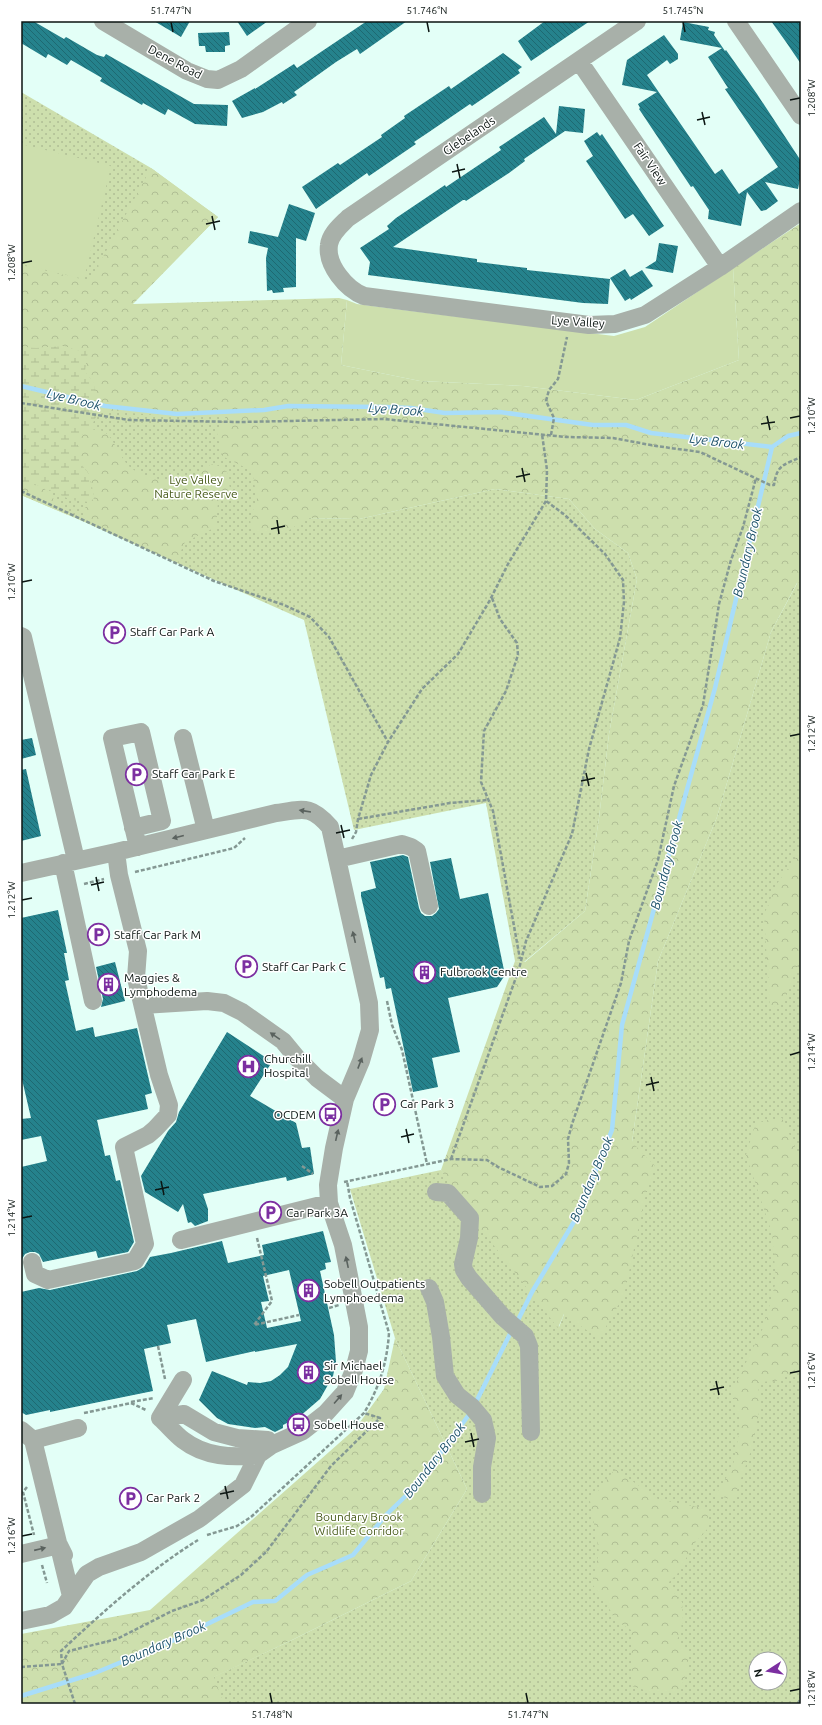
<svg xmlns="http://www.w3.org/2000/svg" width="822" height="1725" viewBox="0 0 822 1725" font-family="Ubuntu,sans-serif">
	<defs>
		<pattern id="grass-dots" width="8" height="8" patternUnits="userSpaceOnUse"><rect width="8" height="8" fill="#cddfad"/><path d="M2 2h.1M6 6h.1" fill="none" stroke="#afbe94" stroke-width="1.8" stroke-linecap="round"/></pattern>
		<pattern id="forest-crowns" width="20" height="18" patternUnits="userSpaceOnUse"><rect width="20" height="18" fill="#cddfad"/><path d="M2 6a3 3 0 1 1 6 0M12 15a3 3 0 1 1 6 0" fill="none" stroke="#afbe94"/></pattern>
		<pattern id="wetland-marsh" width="20" height="14" patternUnits="userSpaceOnUse"><rect width="20" height="14" fill="#cddfad"/><path d="M1 5h8M5 5V1M11 12h8M15 12V8" fill="none" stroke="#afbe94"/></pattern>
		<pattern id="building-back-hatch" width="6" height="6" patternUnits="userSpaceOnUse"><rect width="6" height="6" fill="#25828c"/><path d="M-1 5l2 2M0 0l6 6M5-1l2 2" fill="none" stroke="#1e6971"/></pattern>
	</defs>
	<rect width="100%" height="100%" fill="#e3fff7"/>
	<!-- grass -->
	<path fill="url(#grass-dots)" fill-rule="evenodd" d="M21 92 151 168 218 217 132 304 257 409 307 518 359 519 495 489 569 499 595 529 628 553 637 579 609 734 599 818 585 911 524 962 515 961 486 803 354 830 304 620 87 523 21 495Z
		M801 576V1704H155L288 1642 411 1581 467 1489 395 1338 350 1189 441 1170 475 1212 559 1327 632 1142 658 961 717 817 771 632ZM756 1659H780V1683H756Z"/>
	<!-- forest -->
	<path fill="url(#forest-crowns)" d="M151 168 218 217 133 304 339 298 347 300 341 365 420 381 523 386 636 400 739 360 733 268 801 223V582L797 583 771 632 717 817 658 961 632 1142 655 1166 645 1198 624 1295 599 1339 564 1314 558 1328 470 1215 441 1170 515 961 525 962 585 911 599 818 609 734 637 579 628 553 595 529 569 499 495 489 359 519 307 518 285 533 277 531 252 533 250 519 257 499 252 471 222 456 217 433 227 415H160L99 411 95 396 94 384 85 371 87 351 76 350 64 346 36 348 21 347V265L90 281Z
		M90 429C94 430 99 430 103 431 115 438 119 458 131 468 145 479 177 484 194 478 199 476 206 468 211 464L219 466 227 472 230 489 218 501 216 527 185 542 181 551 178 563 87 523 82 511 94 498C93 489 91 481 88 473 86 469 83 467 80 463 71 449 78 438 90 429Z
		M21 482 43 487 68 515 21 495Z
		M801 842V957L783 1003 770 1009 764 915 776 885 795 859Z
		M782 1118 801 1160V1366L776 1381 758 1382 760 1408 750 1454 733 1500 716 1495 733 1466 741 1422 731 1393 764 1326 776 1281 772 1233 746 1155 756 1122Z
		M395 1338 467 1489 411 1581 288 1642 214 1677 224 1704H21V1634L150 1610 355 1429 384 1389Z
		M615 1469 658 1499 707 1509 709 1527 694 1544 678 1573 667 1584 682 1602 683 1621 677 1641 689 1652 687 1672 679 1692 654 1693 632 1686 631 1630 615 1620 606 1602 592 1584 599 1552 590 1501Z"/>
	<!-- wetland -->
	<path fill="url(#wetland-marsh)" d="M64 346 76 350 88 351 85 371 94 384 95 396 99 411 90 429 81 436 76 449 80 462 87 472 92 486 94 498 89 502 71 500 43 487 21 482V347L36 348Z"/>
	<!-- garden -->
	<path fill="#cddfad" d="M21 144 111 166 84 279 21 264Z
		M733 268 739 360 636 400 523 386 420 381 341 365 347 300 357 304 387 308 614 336 645 327Z"/>
	<g fill="none" stroke-linecap="round" stroke-linejoin="round">
		<!-- stream -->
		<path stroke="#a8ddfa" stroke-width="4.5" d="M21 386 105 406 177 414 264 410 288 406 385 407 411 408 445 413 500 412 593 425H626L651 433 772 447
			M516 1324 532 1292 578 1215 612 1130 622 1025 715 688 772 447 788 436 801 433
			M475 1404 512 1330
			M21 1696 95 1673 172 1641 253 1602 275 1601 307 1575 353 1555 386 1515 417 1485 471 1412"/>
	</g>
	<!-- building -->
	<path fill="url(#building-back-hatch)" fill-rule="evenodd" d="M21 21H33L64 39 66 37 97 55 104 57 106 54 194 104 228 105 227 126 195 124 168 109 165 115 143 103 142 105 100 81 102 78 71 60 67 65 48 54 46 58 21 43Z
		M154 21H190L181 37Z
		M237 21H268L247 36Z
		M367 21H407L360 54 357 49 336 62 294 92 297 95 283 104 282 102 263 112 242 118 232 101 255 88V89L294 64 297 68Z
		M545 21H590L531 61 518 41Z
		M771 21H801V64L786 42Z
		M683 22 709 27 708 30 715 32 714 35 725 51 726 50 757 94 801 161V174L798 189 765 182 778 201 766 210 761 211 747 192 741 226 708 219 709 210 693 186 691 187 639 109 640 108 638 104 657 92 622 85 627 60 664 35 678 54V59L670 64 667 60 647 75 715 174 722 169 739 194 778 167 725 89 728 88 708 57 722 48 680 40Z
		M229 32 230 45 225 46V52H206L205 46H199L198 33Z
		M503 53 522 67 518 70 520 73 472 106 470 104 429 132 414 142 416 144 369 176 367 173 316 209 302 187 338 163 340 165 382 137 381 135 405 118 404 116 449 86 451 89Z
		M559 106 585 109 583 133 565 131 524 159 525 161 509 173 466 201 465 200H463L393 247 477 259V262L527 268V270L610 279 608 304 583 303 368 275 370 262 360 248 389 229 387 226 396 218 445 185 446 187 501 150 499 147 544 117 556 134Z
		M597 132 600 136 602 134 664 226 649 236 633 214 625 219 586 161 593 156 584 141Z
		M289 204 315 213 306 241 296 238V287L283 288 284 292 273 293 272 290 267 291 266 258 268 248 248 243 250 231 278 237Z
		M659 243 678 246 673 273 645 268 656 261Z
		M625 269 630 277 642 270 653 286 631 300 630 298 625 301 610 278Z
		M32 738 36 755 21 759V740Z
		M26 769 41 836 21 841V770Z
		M403 855 408 857 419 908 421 913 425 916H432L436 913 439 909 430 862 451 858 460 899 488 893 505 975 497 987 448 998 460 1052 432 1058 438 1087 413 1092 391 988 386 989 384 977 380 978 361 896V892L376 888 370 862Z
		M58 910 67 953H64L69 980 65 981 76 1031 93 1027 95 1037 137 1028 152 1093 145 1095 148 1109 97 1120 105 1156 110 1155 116 1181 120 1180 134 1242 128 1252 98 1258 96 1251 43 1262 39 1254 35 1252H30L25 1254 22 1259V1266L21 1267V1167L47 1161 41 1136 21 1140V1119L31 1118 21 1075V918Z
		M115 962 125 1001 101 1007 103 999 96 967Z
		M227 1032 268 1059 266 1063 270 1065 250 1096 296 1123 302 1148 310 1147 314 1174 287 1181 286 1177 203 1194 208 1209V1221L195 1226 191 1222 188 1223 183 1204 178 1212 145 1192 141 1176 168 1131 176 1122 179 1112Z
		M323 1231 331 1262 325 1263 326 1269 320 1271 334 1335 336 1362 333 1376 320 1399 299 1417 283 1425V1428L275 1432 265 1427 255 1428 228 1424 217 1418 199 1400 212 1371 247 1385 248 1382 260 1383 271 1381 280 1375 288 1367 297 1344 255 1352V1351L206 1362 196 1319 167 1325 171 1343 144 1349 153 1391 50 1412V1410L26 1415 21 1412V1292L39 1288 50 1290 137 1271 144 1267 150 1257 171 1253 222 1241 228 1263 264 1255 262 1245ZM289 1270 301 1321 267 1328 261 1302 269 1301 263 1276Z"/>
	<g fill="none" stroke-linecap="round" stroke-linejoin="round">
		<!-- path -->
		<path stroke="#849893" stroke-width="2.5" stroke-dasharray="4 2" stroke-linecap="butt" d="M21 403 129 420 240 422 384 419 566 437 613 438 656 446 700 452 770 485H774C777 464 784 465 801 457
			M551 435 554 418 546 401 549 390 558 379 567 337
			M21 491 214 581 284 605 310 617 329 637 388 742
			M492 598 500 619 517 643 518 655 506 691 484 731 481 782 493 811 520 959
			M358 819 450 803 488 800
			M352 839 356 832 358 819 371 775 388 742 422 689 458 654 490 600 508 564 546 501 547 470 542 434
			M135 872 234 848 245 838
			M84 884 104 879
			M387 1001 392 1025 402 1050 427 1164
			M451 1159 519 969 526 941 572 834 589 749 620 638 624 602 623 580 605 554 565 515 546 501
			M302 1166 313 1174
			M344 1182 451 1159 487 1160 498 1167 540 1187 552 1186 566 1174 569 1163 568 1139 572 1124 621 983 629 941 658 860 674 786 703 705 719 604 731 560 743 527 756 478
			M257 1238 272 1301 254 1325 299 1315
			M329 1308 339 1305
			M158 1346 165 1379
			M131 1402 154 1398
			M84 1413 131 1403 146 1410
			M27 1487 23 1492 34 1535
			M207 1535 237 1526 251 1517 364 1413C379 1388 387 1363 389 1333L350 1198 347 1181
			M42 1565 47 1583
			M62 1664 69 1651 117 1639 172 1611 203 1600 241 1575 266 1552 331 1466 380 1418 364 1413
			M21 1667 62 1664
			M75 1704 62 1664 61 1651C105 1610 147 1572 198 1540
			M798 1704 801 1697"/>
		<!-- minor -->
		<path stroke="#a8b0a9" stroke-width="18" d="M103 21 187 71 207 79 218 80 241 69 308 21
			M637 21 348 218C341 225 330 234 329 245 326 265 346 289 364 296L589 325 615 324 645 315 720 267 801 211
			M736 21 801 116
			M579 61 720 267
			M21 636 23 637 76 860
			M183 738 206 830
			M133 828 162 821 141 732 112 738 138 847
			M337 859 402 844 411 847 417 851 429 906
			M63 863 93 1001
			M21 873 116 852 276 813C304 809 311 805 330 827L369 1003 370 1030 361 1061 345 1099 334 1148 328 1185 329 1203 343 1245 359 1327V1351L354 1370 345 1392 326 1413 303 1431 272 1445 258 1455 243 1485 199 1519 141 1552 99 1567 87 1574 64 1607 50 1615 21 1621
			M143 1005 207 1001 224 1003 242 1012 283 1041 297 1058 317 1078 345 1099
			M436 1192 448 1193 470 1218 469 1238 463 1264 464 1270 469 1278 503 1317 525 1336 529 1346 531 1432
			M181 1240 329 1203
			M32 1262 35 1274 48 1280 135 1261 145 1244 124 1147 148 1135 155 1129 168 1115 169 1105 159 1075 136 978 138 951 119 875 116 852
			M429 1288 435 1302 441 1337 445 1376 457 1395 472 1407 483 1420 487 1438 482 1467V1494
			M160 1418 184 1414 214 1432 237 1438 268 1440 272 1445
			M160 1418C168 1425 175 1434 183 1440 205 1457 232 1458 258 1455
			M160 1418 183 1380
			M21 1430 33 1440 71 1596
			M33 1440 78 1428
			M21 1554 59 1545 64 1555"/>
	</g>
	<!-- one-way arrows -->
	<defs><path id="oneway-solid" d="M-6-.8H1V-3.2L6.5 0L1 3.2V.8H-6Z"/></defs>
	<g fill="#5a625e">
		<use href="#oneway-solid" transform="translate(305 811) rotate(-171)"/>
		<use href="#oneway-solid" transform="translate(178 837) rotate(166)"/>
		<use href="#oneway-solid" transform="translate(354 937) rotate(-103)"/>
		<use href="#oneway-solid" transform="translate(275 1036) rotate(-145)"/>
		<use href="#oneway-solid" transform="translate(360 1063) rotate(-69)"/>
		<use href="#oneway-solid" transform="translate(337 1135) rotate(-77)"/>
		<use href="#oneway-solid" transform="translate(347 1262) rotate(-102)"/>
		<use href="#oneway-solid" transform="translate(338 1399) rotate(-49)"/>
		<use href="#oneway-solid" transform="translate(40 1549) rotate(-13)"/>
	</g>
	<!-- ticks -->
	<path fill="none" stroke="#0b1512" stroke-width="1.5" d="M171 22 173 32M427 22 429 32M683 22 685 32M790 100 800 98M702 112 705 125M697 120 710 117M457 164 460 178M452 172 465 169M212 216 215 230M206 224 220 221M22 263 32 261M767 416 770 430M790 418 800 416M761 424 775 422M522 468 525 482M516 477 530 474M277 520 279 534M271 529 285 526M22 582 32 580M790 736 800 734M586 773 589 786M581 781 595 778M341 825 344 838M336 833 350 830M96 877 99 891M91 885 104 882M22 900 32 898M790 1055 800 1052M651 1077 654 1091M646 1085 659 1082M406 1129 409 1143M401 1137 414 1134M161 1181 164 1195M155 1190 169 1187M22 1218 32 1216M790 1373 800 1371M716 1381 719 1395M710 1390 724 1387M471 1433 474 1447M465 1442 479 1439M225 1486 228 1499M220 1494 234 1491M22 1536 32 1534M790 1691 800 1689M270 1693 272 1703M526 1693 528 1703"/>
	<!-- icons -->
	<defs>
		<symbol id="parking-ring" viewBox="-11 -11 22 22"><circle r="9.5" fill="#fff" stroke="#7c2fa1" stroke-width="1.5"/><path d="M-3.5-5.5H1a3.5 3.5 0 0 1 0 7H-1V5.5H-3.5ZM-1-3.4V-.6H.8a1.4 1.4 0 0 0 0-2.8Z" fill="#7c2fa1"/></symbol>
		<symbol id="building-ring" viewBox="-11 -11 22 22"><circle r="9.5" fill="#fff" stroke="#7c2fa1" stroke-width="1.5"/><path d="M-4-6H4V6H1V3H-1V6H-4ZM-2.5-4.3h1.7v1.8h-1.7ZM.8-4.3h1.7v1.8H.8ZM-2.5-1h1.7V.8h-1.7ZM.8-1h1.7V.8H.8Z" fill="#7c2fa1"/></symbol>
		<symbol id="hospital-ring" viewBox="-11 -11 22 22"><circle r="9.5" fill="#fff" stroke="#7c2fa1" stroke-width="1.5"/><path d="M-5-5h3v3.5h4V-5h3V5h-3V1.5h-4V5h-3Z" fill="#7c2fa1"/></symbol>
		<symbol id="bus-ring" viewBox="-11 -11 22 22"><circle r="9.5" fill="#fff" stroke="#7c2fa1" stroke-width="1.5"/><path d="M-5-6H5V4H4V6H2V4H-2V6H-4V4H-5ZM-3.5-4V0h7V-4ZM-3.5 1.2v1.5H-2V1.2ZM2 1.2v1.5H3.5V1.2Z" fill="#7c2fa1"/></symbol>
	</defs>
	<g fill-rule="evenodd">
		<use href="#parking-ring" x="102" y="620" width="25" height="25"/>
		<use href="#parking-ring" x="124" y="762" width="25" height="25"/>
		<use href="#parking-ring" x="86" y="922" width="25" height="25"/>
		<use href="#parking-ring" x="234" y="954" width="25" height="25"/>
		<use href="#building-ring" x="412" y="960" width="25" height="25"/>
		<use href="#building-ring" x="96" y="972" width="25" height="25"/>
		<use href="#hospital-ring" x="236" y="1054" width="25" height="25"/>
		<use href="#parking-ring" x="372" y="1092" width="25" height="25"/>
		<use href="#bus-ring" x="318" y="1102" width="25" height="25"/>
		<use href="#parking-ring" x="258" y="1200" width="25" height="25"/>
		<use href="#building-ring" x="296" y="1278" width="25" height="25"/>
		<use href="#building-ring" x="296" y="1360" width="25" height="25"/>
		<use href="#bus-ring" x="286" y="1412" width="25" height="25"/>
		<use href="#parking-ring" x="118" y="1486" width="25" height="25"/>
	</g>
	<g text-anchor="middle" stroke-width="3" stroke-linejoin="round" paint-order="stroke">
		<!-- street labels -->
		<g font-size="12" fill="#0b1512" stroke="#fff">
			<text transform="translate(175 62) rotate(28)" y="4">Dene Road</text>
			<text transform="translate(469 136) rotate(-34)" y="4">Glebelands</text>
			<text transform="translate(650 164) rotate(56)" y="4">Fair View</text>
			<text transform="translate(578 322) rotate(4)" y="4">Lye Valley</text>
		</g>
		<!-- park labels -->
		<g font-size="12" fill="#495c1b" stroke="#fff">
			<text x="196" y="484">Lye Valley<tspan x="196" dy="14">Nature Reserve</tspan></text>
			<text x="359" y="1521">Boundary Brook<tspan x="359" dy="14">Wildlife Corridor</tspan></text>
		</g>
		<!-- poi labels -->
		<g font-size="12" fill="#0b1512" stroke="#fff" text-anchor="start">
			<text x="130" y="636">Staff Car Park A</text>
			<text x="152" y="778">Staff Car Park E</text>
			<text x="114" y="939">Staff Car Park M</text>
			<text x="262" y="971">Staff Car Park C</text>
			<text x="440" y="976">Fulbrook Centre</text>
			<text x="124" y="982">Maggies &amp;<tspan x="124" dy="14">Lymphodema</tspan></text>
			<text x="264" y="1063">Churchill<tspan x="264" dy="14">Hospital</tspan></text>
			<text x="400" y="1108">Car Park 3</text>
			<text x="316" y="1119" text-anchor="end">OCDEM</text>
			<text x="286" y="1217">Car Park 3A</text>
			<text x="324" y="1288">Sobell Outpatients<tspan x="324" dy="14">Lymphoedema</tspan></text>
			<text x="324" y="1370">Sir Michael<tspan x="324" dy="14">Sobell House</tspan></text>
			<text x="314" y="1429">Sobell House</text>
			<text x="146" y="1502">Car Park 2</text>
		</g>
		<!-- water labels -->
		<g font-size="13" font-style="italic" fill="#1b5169" stroke="#fff">
			<text transform="translate(74 399) rotate(14)" y="5">Lye Brook</text>
			<text transform="translate(396 409) rotate(4)" y="5">Lye Brook</text>
			<text transform="translate(717 441) rotate(7)" y="5">Lye Brook</text>
			<text transform="translate(747 552) rotate(-77)" y="5">Boundary Brook</text>
			<text transform="translate(666 865) rotate(-75)" y="5">Boundary Brook</text>
			<text transform="translate(591 1179) rotate(-67)" y="5">Boundary Brook</text>
			<text transform="translate(434 1460) rotate(-52)" y="5">Boundary Brook</text>
			<text transform="translate(163 1643) rotate(-24)" y="5">Boundary Brook</text>
		</g>
	</g>
	<!-- border -->
	<rect width="822" height="1725" fill="none" stroke="#ffffff" stroke-width="44"/>
	<!-- north arrow -->
	<g transform="translate(768 1671) rotate(258)"><circle r="19" fill="#ffffff" stroke="#9da1a0"/>
	<path d="M0-3L7 15L0 10L-7 15Z" fill="#7c2fa1"/>
	<text y="-6" font-size="11" font-weight="bold" text-anchor="middle" fill="#0b1512">N</text>
	</g>
	<rect x="22" y="22" width="778" height="1681" fill="none" stroke="#0b1512" stroke-width="1.5"/>
	<g font-size="10" text-anchor="middle" fill="#0b1512">
		<text x="171" y="14">51.747°N</text>
		<text x="427" y="14">51.746°N</text>
		<text x="683" y="14">51.745°N</text>
		<text transform="translate(811 98) rotate(-90)" y="4">1.208°W</text>
		<text transform="translate(11 263) rotate(-90)" y="4">1.208°W</text>
		<text transform="translate(811 416) rotate(-90)" y="4">1.210°W</text>
		<text transform="translate(11 582) rotate(-90)" y="4">1.210°W</text>
		<text transform="translate(811 734) rotate(-90)" y="4">1.212°W</text>
		<text transform="translate(11 900) rotate(-90)" y="4">1.212°W</text>
		<text transform="translate(811 1052) rotate(-90)" y="4">1.214°W</text>
		<text transform="translate(11 1218) rotate(-90)" y="4">1.214°W</text>
		<text transform="translate(811 1371) rotate(-90)" y="4">1.216°W</text>
		<text transform="translate(11 1536) rotate(-90)" y="4">1.216°W</text>
		<text transform="translate(811 1689) rotate(-90)" y="4">1.218°W</text>
		<text x="272" y="1718">51.748°N</text>
		<text x="528" y="1718">51.747°N</text>
	</g>
</svg>
